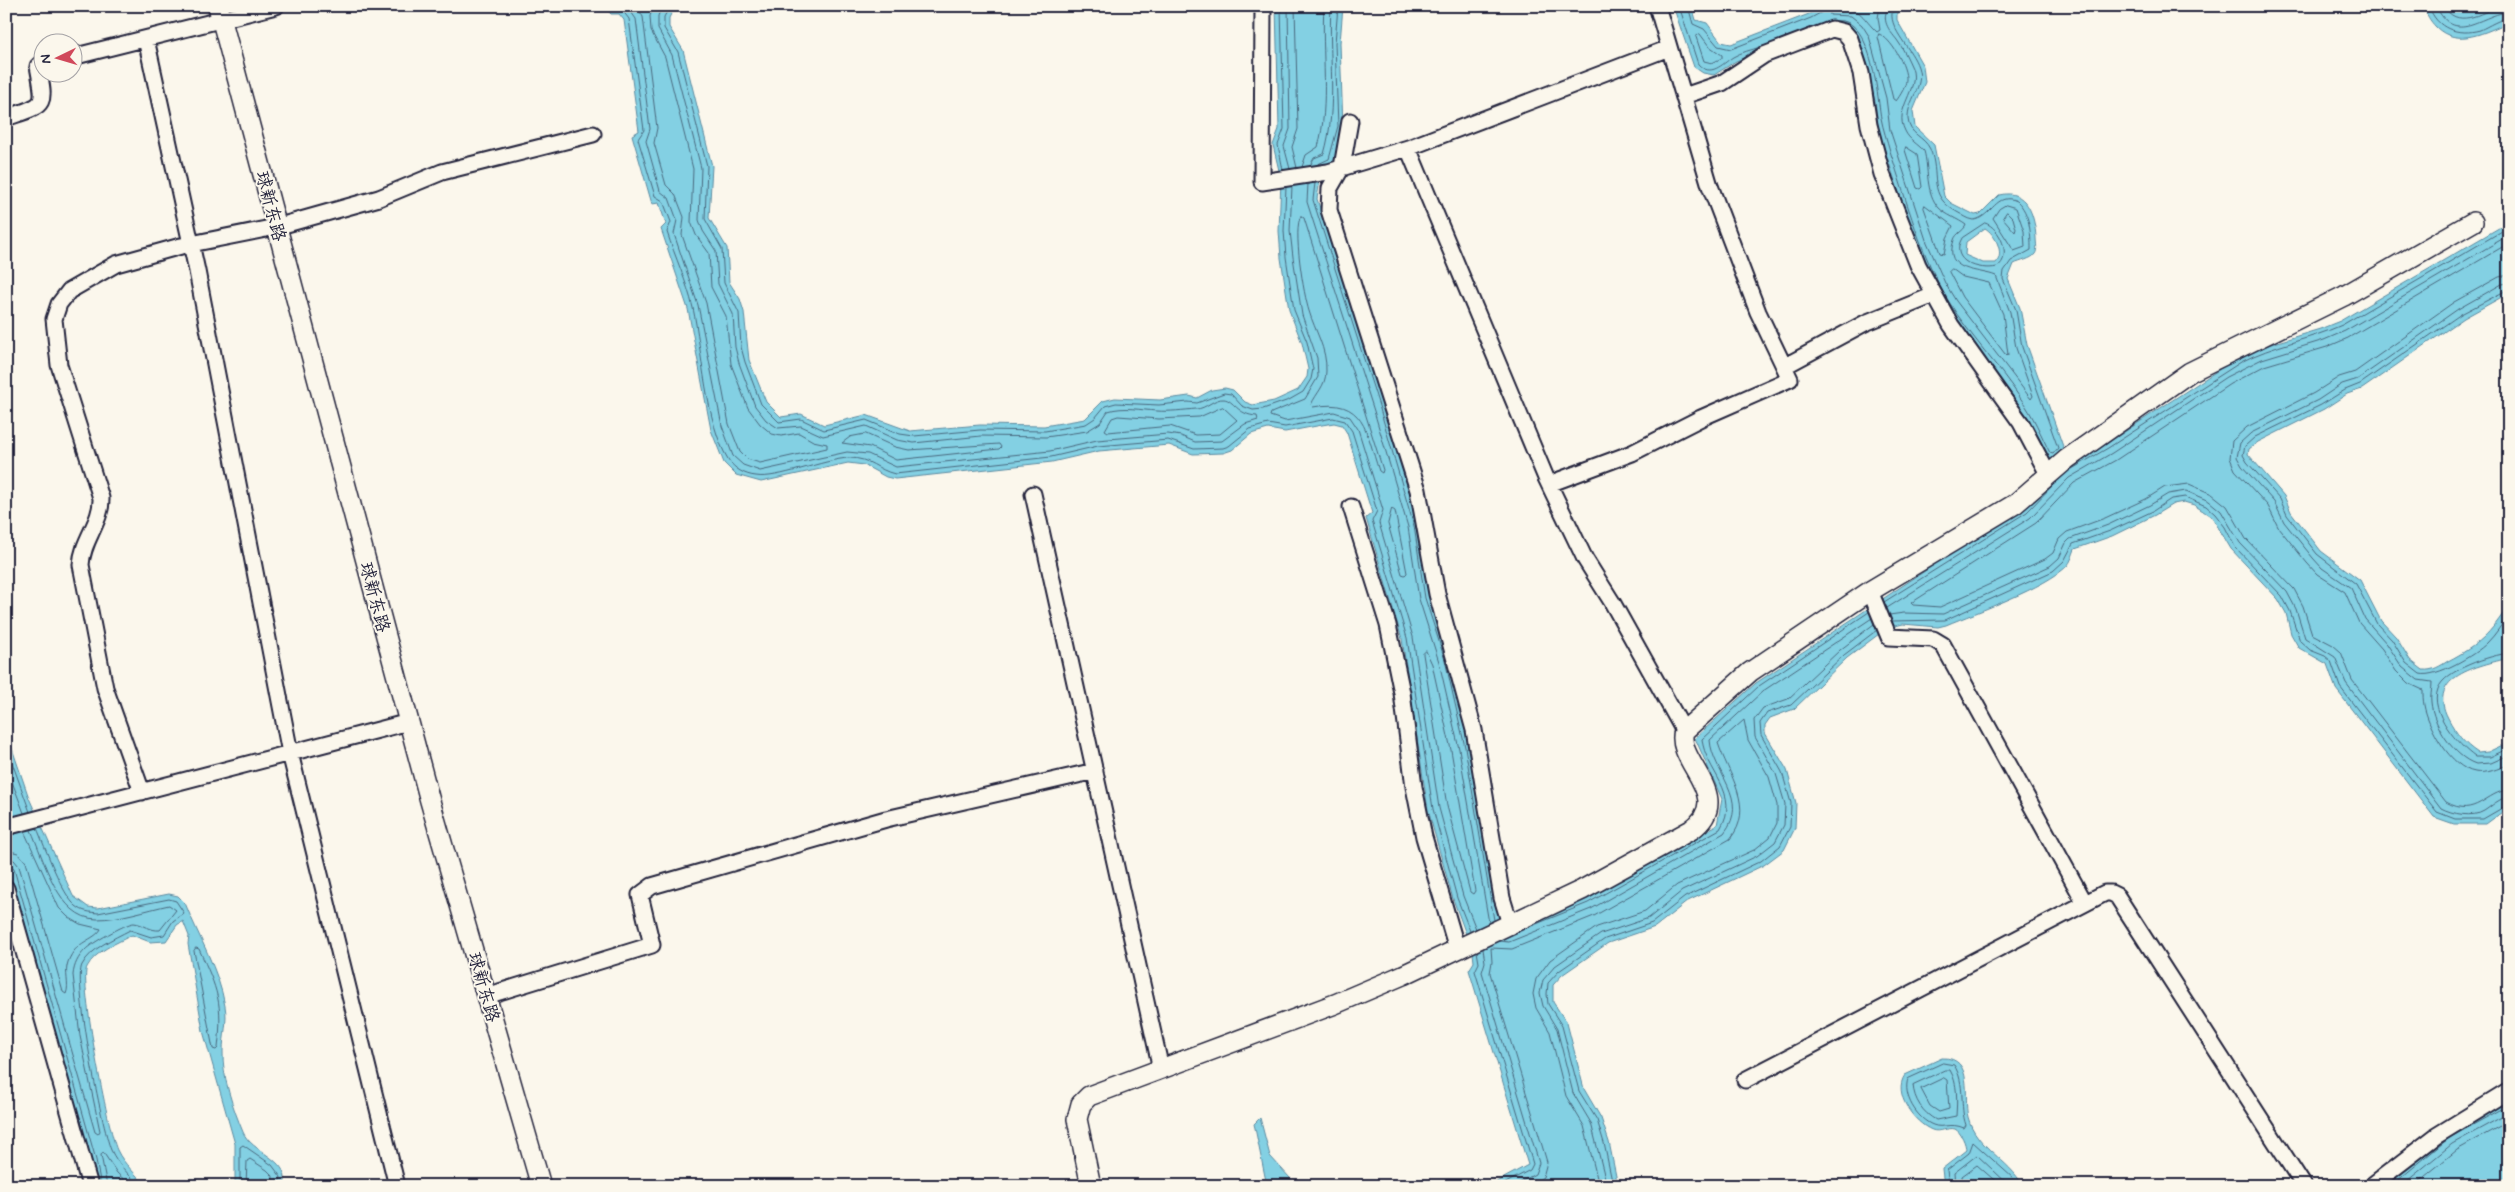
<svg xmlns="http://www.w3.org/2000/svg" width="2515" height="1192" viewBox="0 0 2515 1192" font-family="Mynerve,'LXGW WenKai TC',sans-serif">
	<rect width="100%" height="100%" fill="#fbf7ec"/>
	<filter id="ink" filterUnits="userSpaceOnUse"><feTurbulence type="fractalNoise" baseFrequency=".02" numOctaves="2"/><feDisplacementMap in="SourceGraphic" scale="10" xChannelSelector="R" yChannelSelector="G"/><feConvolveMatrix kernelMatrix="1 2 1 2 8 2 1 2 1" color-interpolation-filters="sRGB"/></filter>
	<g filter="url(#ink)">
		<!-- water -->
		<path fill="#83d0e3" stroke="#5c8aa0" fill-rule="evenodd" d="M603 6H675L669 18V27L683 50 712 166 709 218 727 248 729 282 740 299 744 312 749 360 766 402 781 417 801 414 824 425 866 415 910 431 980 425 1044 426 1085 419 1103 401 1115 398 1160 400 1189 396 1197 398 1212 390 1225 388 1233 390 1245 402 1253 405 1274 401 1298 390 1307 377 1308 369 1302 343 1289 310 1281 258 1279 231 1281 179 1273 145 1279 129 1276 6H1343L1340 43 1343 127 1333 164 1320 179 1317 199 1385 408 1419 525 1430 597 1450 659 1470 747 1499 918 1505 931 1586 899 1717 825 1722 799 1695 738 1756 683 1979 535 2062 469 2106 444 2238 357 2258 348 2320 329 2340 321 2509 222V293L2464 318 2362 389 2347 394 2324 409 2258 442 2249 449 2248 454 2284 496 2291 512 2321 551 2360 580 2381 621 2396 637 2410 660 2423 670C2433 671 2440 666 2448 661 2480 644 2489 635 2509 605V658C2478 666 2426 676 2448 718 2456 733 2464 744 2478 753L2488 752 2509 742V807L2486 824H2454L2434 817 2336 689 2327 664 2299 648 2291 634 2286 613 2278 599 2231 549 2212 517 2194 505 2184 502 2173 504 2155 515 2112 536 2075 549C2073 554 2071 562 2067 566 2045 588 1977 612 1946 625L1938 627 1903 624 1887 628 1847 658 1794 709 1770 718 1765 725V733L1787 770 1796 803 1795 828 1784 850 1764 865 1688 901 1655 927 1608 943 1562 975 1553 985V1002L1567 1023 1584 1089 1601 1118 1609 1142 1618 1186H1489L1528 1165 1469 970 1474 962 1473 953 1453 899 1428 810 1402 639 1366 518 1372 513 1347 433 1342 425 1334 423 1322 425 1285 432 1268 429 1251 434 1232 450 1223 453 1193 454 1169 445 1099 451 1052 462 895 479 886 477 864 465 848 463 761 482 736 475 724 463 711 430 688 309 661 229 666 224 659 203 652 204 632 135 639 131 624 20 619 14H611Z
			M1673 6H1692L1696 20 1707 23 1721 42 1731 44 1809 14 1823 6H1919L1901 11 1897 14V20L1923 66 1925 82 1913 111 1915 127 1934 145 1944 196 1951 203 1975 215 1980 214 1999 195C2027 188 2035 216 2036 238 2036 243 2038 250 2035 254 2032 259 2020 261 2014 264L2008 279 2020 308 2027 345 2065 452 2049 462 2018 403 1946 307 1916 244 1879 133 1875 101 1859 41 1854 32 1829 27 1736 61 1714 75 1703 73 1694 67ZM1985 228C1995 234 2005 253 1996 263H1983L1965 255 1966 242Z
			M2424 6H2509V22C2486 32 2457 48 2436 27 2430 21 2426 14 2424 6Z
			M6 731 29 798 73 896 88 907 98 908 169 894 178 896 185 903C198 936 219 970 225 1006 228 1021 223 1036 223 1051 222 1077 233 1108 243 1132 251 1152 288 1159 285 1182L280 1186H235V1144L203 1031 188 944 189 936 183 921 177 925 166 941 150 942 132 935C117 943 95 951 87 967 79 982 108 1130 117 1150 124 1165 136 1173 145 1186H97L6 861Z
			M1942 1058C1975 1057 1963 1097 1968 1117 1976 1148 2009 1159 2023 1186H1944L1942 1169 1966 1150C1966 1144 1961 1132 1955 1129 1948 1127 1939 1133 1932 1130 1914 1123 1892 1093 1905 1075Z
			M2509 1100V1180L2499 1186H2383L2446 1134Z
			M1260 1118 1270 1156 1290 1178 1293 1186H1267L1255 1128 1254 1124Z"/>
		<g fill="none" stroke-linecap="round" stroke-linejoin="round">
			<!-- shore -->
			<path stroke="#49687e" stroke-width="1" d="M609 6 613 9 622 10 629 19 644 130 638 139 655 196 663 201 671 222 667 232C675 257 687 282 693 308 702 350 706 424 728 459 734 469 745 475 756 476 776 480 825 459 849 458 871 458 877 470 895 474L1051 457 1098 446 1168 440 1194 449 1223 448 1229 446 1250 429 1268 424 1285 427 1333 418 1345 421 1352 431 1377 511 1372 521 1407 638 1433 809 1457 898 1470 931
				M627 6 636 19 650 129 646 141 660 191 669 198 677 220 674 234 698 305 722 426 733 456 743 465 760 471 847 452 868 454 896 467 1050 451 1097 440 1168 434 1181 436 1195 442 1222 441 1245 424 1258 420 1257 416C1237 415 1234 400 1224 399 1214 398 1206 409 1196 409 1185 410 1168 412 1157 411 1140 410 1124 406 1108 411L1100 423 1087 431 1046 437 981 436 914 443 897 440 866 426 823 436 801 426 778 428 766 420 755 406 739 363 735 347 733 314 718 284 716 251 703 231 699 220 701 168 672 55 658 29V16L662 6
				M637 6 643 17 657 128 654 143 666 185 675 194 684 217 682 235 706 303 729 424 740 452 747 459 760 463 827 448V444L813 441 799 433 781 436 772 434 760 424 748 408 731 364 726 316 711 287 709 253 696 235 691 222 693 169 665 57 651 31 650 16 654 6
				M670 6 664 17V28L678 52 707 166 705 219 722 249 724 283 739 313 741 347 745 362 761 404 779 422 801 419 824 430 866 420 900 434 914 436 980 430 1045 431 1086 424 1095 418 1105 406 1116 403 1159 405 1188 402 1197 403 1224 393 1231 394 1242 406 1253 410 1263 409 1289 400 1303 392 1311 379 1313 369 1307 342 1294 310 1286 257 1284 231 1286 187
				M1281 6 1284 129 1278 145 1283 170
				M1288 6 1290 129 1284 146 1290 169
				M1295 6 1298 129 1292 147 1297 168
				M1679 6 1698 64C1711 78 1722 64 1733 57 1741 52 1752 50 1760 47
				M1688 6 1693 24 1704 29 1718 46 1731 49 1811 18 1822 12 1824 6
				M1830 6V15L1851 16 1862 25 1869 36 1886 98 1890 130 1926 240 1945 283 1956 301 2031 399 2033 396 2016 348 2010 312 1996 276C1980 269 1942 273 1954 240 1956 233 1964 231 1966 225 1958 219 1946 215 1939 208 1925 193 1929 168 1924 151 1918 144 1909 140 1905 131 1893 108 1920 90 1912 68 1908 59 1903 48 1897 40 1889 30 1880 20 1889 6
				M1839 6C1863 9 1862 18 1877 32L1880 30 1878 18 1880 6
				M2429 6C2436 29 2458 36 2480 30 2489 26 2499 19 2509 18
				M2436 6C2455 47 2482 13 2509 12
				M2444 6C2456 29 2481 14 2498 6
				M1836 21C1872 15 1877 95 1881 118 1883 129 1887 140 1890 151 1907 202 1921 256 1949 302 1970 336 1999 366 2021 399 2033 415 2041 435 2050 453L2053 454 2058 448 2022 347 2016 310 2003 279 2004 271 2011 261 2031 250C2031 233 2030 213 2017 201 1996 191 1992 217 1974 220 1967 219 1963 215 1957 212 1926 195 1941 175 1930 149 1924 136 1909 135 1908 119 1907 100 1925 87 1918 67 1912 49 1890 30 1892 13L1899 6
				M1700 34 1709 46 1722 55V58L1712 63 1704 61 1696 37Z
				M1879 34C1891 38 1907 67 1906 80 1906 86 1900 96 1896 101L1893 99 1878 37Z
				M1906 147 1917 154 1922 187 1920 189 1917 188 1905 150Z
				M1316 165 1329 159 1338 126 1335 43 1338 6
				M1310 166 1314 158 1324 154C1338 107 1328 55 1331 6
				M1302 167 1306 155 1318 147C1330 104 1321 52 1324 6
				M1315 183 1313 200 1380 409 1414 526 1425 598 1445 660 1465 747 1494 920
				M1308 184 1307 202 1374 411 1408 527 1419 599 1439 662 1459 749 1489 923
				M1292 186 1290 231 1293 257 1302 315 1317 358 1318 377 1305 399 1271 413 1270 416 1285 421 1334 412 1350 417 1358 429 1383 510 1379 523 1413 637 1439 808 1463 896 1476 929
				M1925 205 1953 226 1947 238 1944 254 1940 253 1924 208Z
				M2006 205 2016 208 2024 231 2025 247 2014 251 1993 218 1999 209Z
				M2007 212 2013 218 2016 229 2015 232 2003 218Z
				M1301 216 1304 218 1383 470 1382 473 1379 471C1366 432 1365 397 1313 407L1311 405C1316 393 1326 386 1326 371 1327 349 1315 331 1309 311 1304 296 1292 227 1301 216Z
				M1985 223C2000 227 2013 257 1997 267 1980 271 1948 262 1962 238Z
				M2509 243 2348 338 2327 347 2264 366 2230 384 2116 460 2074 483 2036 523 1911 603 1913 605 1940 607 2045 559 2053 553 2059 539 2067 532 2105 518 2146 499 2165 487 2189 484 2212 494 2227 506 2246 539 2294 589 2303 606 2312 634 2333 645 2341 652 2352 680 2446 802C2476 819 2486 791 2509 790
				M1952 269 1963 277 1989 283 2003 314 2008 355 2005 354 1962 297 1949 272Z
				M2509 275 2499 277 2454 302 2355 372 2339 377 2314 393 2247 427 2232 441 2230 458 2235 470 2268 506 2278 527 2307 563 2317 574 2345 592 2359 623 2382 649 2396 671 2408 683 2423 690C2423 695 2423 700 2424 705 2428 727 2451 768 2475 772 2487 774 2498 769 2509 764
				M2509 283 2502 284 2458 309 2358 379 2342 384 2318 400 2251 433 2240 443 2237 457 2242 466 2274 502 2284 522 2313 558 2322 568 2351 588 2365 619 2387 644 2402 667 2418 680 2432 682C2432 689 2430 696 2431 702 2433 725 2454 757 2476 764L2491 763 2509 755
				M2509 289 2461 314 2360 384 2345 390 2321 405 2255 437 2245 446 2243 455 2247 462 2280 499 2287 515 2317 554 2356 584 2377 624 2392 640 2406 663 2420 674C2436 678 2475 655 2487 643 2496 634 2502 624 2509 614
				M1223 407 1237 420 1220 434 1196 435 1170 426 1108 432 1105 430 1112 418 1118 416 1159 419 1199 417Z
				M866 434 895 447 909 450 999 444 1001 447 999 449 896 460 870 447 842 443 850 437Z
				M2072 469 2108 448 2241 362C2273 345 2309 340 2342 325L2509 227
				M1392 509 1395 511 1407 573 1405 575 1402 574 1388 524Z
				M1884 602 2027 512 2053 485
				M1887 608 2030 518 2069 478 2112 453 2226 377 2262 359 2324 340 2345 331 2509 235
				M1889 615 1904 613 1943 614 2050 566 2059 558 2066 543 2070 539 2108 525 2150 505 2168 494 2186 491 2209 501 2221 511 2240 543 2287 592 2296 609 2305 638 2335 657 2346 683 2441 808C2452 814 2473 818 2484 811 2492 806 2499 798 2509 797
				M1892 621 1945 620 2053 571 2064 561 2073 544 2110 531 2153 511 2171 499 2185 497 2206 506 2215 514 2225 527 2235 547 2282 596 2290 611 2300 641 2310 650 2325 656 2331 661 2340 687 2437 812 2455 819H2483L2509 804
				M1426 651 1432 664 1451 750 1475 891 1473 894 1470 892 1447 806 1423 654Z
				M2509 653C2491 655 2444 670 2438 689 2429 712 2458 745 2475 757H2490L2509 748
				M6 746 30 812
				M6 766 24 813
				M37 828C45 847 62 895 76 906 83 912 90 912 98 913L169 899 176 901 184 913 173 921 164 935 151 937 130 930C113 939 91 948 82 965 73 982 102 1128 111 1150 118 1165 128 1173 139 1186
				M6 850 18 853 26 862 63 992 66 994C70 985 64 973 68 962 76 940 94 941 101 929L80 924 68 917 59 908 24 831
				M6 858 14 860 19 866 95 1132 98 1134 100 1131 80 1036 73 975C74 965 78 957 85 950 90 944 126 923 134 923 144 924 150 931 160 930L176 910 169 905C146 910 120 919 97 919 58 919 44 859 31 830
				M6 864 14 869 96 1160 101 1186
				M1529 927 1588 903 1720 829C1742 793 1705 771 1702 739L1759 686 1869 612
				M1499 941 1509 942 1591 909 1724 833C1751 799 1712 772 1710 740L1763 691 1872 618
				M196 948 199 949C218 991 223 1002 218 1048L216 1050 213 1049 194 951Z
				M1483 949 1485 962 1482 972 1539 1163 1535 1174 1513 1186
				M1477 951 1479 963 1475 971 1533 1164 1530 1170 1500 1186
				M1943 1063 1954 1065C1966 1084 1959 1106 1966 1125L1964 1128C1950 1122 1943 1129 1933 1125 1917 1119 1902 1095 1908 1079Z
				M1945 1070H1950C1958 1084 1957 1100 1956 1116L1936 1120C1923 1113 1914 1100 1913 1085Z
				M1944 1078 1947 1080 1949 1109 1939 1112 1930 1106 1921 1089Z
				M107 1186 101 1155 103 1152 117 1173 131 1186
				M240 1186V1147L243 1145 272 1165 281 1177 278 1186
				M246 1186 247 1161 250 1159 267 1170 273 1176 272 1186
				M1530 1186 1543 1177 1547 1162 1490 973 1492 962 1491 948 1512 949 1594 916 1730 839C1756 808 1728 774 1718 743L1744 720 1748 740 1769 777 1777 805V823L1770 837 1754 850 1677 885 1645 911 1597 927 1550 960 1536 979 1533 994 1536 1008 1550 1032 1566 1096 1584 1126 1599 1186
				M1607 1186 1591 1123 1573 1093 1557 1029 1543 1006 1540 993 1543 980 1555 966 1601 934 1649 918 1682 891 1757 856 1775 842 1784 825 1785 804 1776 774 1755 737 1754 720 1763 708 1788 699 1840 650 1874 624
				M1613 1186 1604 1143 1597 1120 1579 1091 1562 1026 1548 1004 1547 994 1548 983 1559 971 1605 939 1652 923 1685 897 1761 861 1780 846 1790 827 1791 803 1782 772 1761 735 1760 723 1767 713 1791 705 1844 655 1877 630
				M1949 1186 1947 1170 1969 1153 1973 1142 2013 1178 2017 1186
				M1955 1186 1954 1173 1977 1155 2010 1186
				M1963 1186 1962 1176 1977 1165 2001 1186
				M2391 1186 2449 1138 2509 1105
				M2401 1186 2452 1144 2509 1113
				M2413 1186 2457 1150 2509 1121"/>
			<defs>
				<path id="minor" d="M1263 6 1262 182 1328 172 1408 148 1669 48
					M146 39 197 271 290 753 397 1186
					M72 57 276 6
					M1684 96 1722 83 1764 55 1832 29 1844 32 1850 39 1861 73 1869 125 1882 174 1918 265 1951 325 2021 423 2048 474
					M6 118C46 104 46 108 38 66L42 65
					M1350 121 1342 167 1330 188 1329 210 1418 490 1437 594 1474 730 1502 898 1510 924
					M1408 148 1546 478 1585 559 1612 602 1684 731
					M1785 366 1865 323 1934 295
					M1549 484 1632 453 1701 418 1790 379 1758 312 1710 186 1657 6
					M1033 494 1161 1069
					M1351 507 1388 625 1402 693 1414 787 1424 837 1457 949
					M1870 591 1889 637 1933 639 1943 645 2085 903
					M142 792 105 688 81 565C82 540 102 522 101 498L59 365 54 319 59 304 69 291 116 264 181 246 276 227 379 198 442 172 593 134
					M6 827 409 722
					M6 888 90 1186
					M486 996 652 945 640 895 652 886 886 819 1095 771
					M1745 1080 2105 893H2111L2117 896 2304 1186
					M2371 1186 2436 1136 2509 1091"/>
				<path id="tertiary" d="M218 6 430 801 541 1186
					M1091 1186 1077 1119 1081 1104 1089 1096 1335 1004 1403 975 1582 890 1691 830C1737 797 1674 762 1684 731L1750 672 1870 591 2015 504 2067 459 2190 372 2344 296 2473 222"/>
			</defs>
			<!-- minor casing -->
			<use href="#minor" stroke="#22223b" stroke-width="19"/>
			<!-- tertiary casing -->
			<use href="#tertiary" stroke="#22223b" stroke-width="22"/>
			<!-- minor -->
			<use href="#minor" stroke="#fbf7ec" stroke-width="15"/>
			<!-- tertiary -->
			<use href="#tertiary" stroke="#fbf7ec" stroke-width="19"/>
		</g>
	</g>
	<g text-anchor="middle" stroke-width="4" stroke-linejoin="round" paint-order="stroke">
		<!-- street labels -->
		<g font-size="18" fill="#22223b" stroke="#fbf7ec">
			<text transform="translate(271 206) rotate(75)" y="6">球新东路</text>
			<text transform="translate(375 597) rotate(75)" y="6">球新东路</text>
			<text transform="translate(484 987) rotate(74)" y="6">球新东路</text>
		</g>
	</g>
	<!-- margin -->
	<rect width="2515" height="1192" fill="none" stroke="#fbf7ec" stroke-width="25"/>
	<rect x="12" y="12" width="2490" height="1167" fill="none" stroke="#22223b" stroke-width="2" filter="url(#ink)"/>
	<!-- north arrow -->
	<g transform="translate(58 58) rotate(265)"><circle r="24" fill="#fbf7ec" stroke="#a4a2a5"/>
	<path d="M0-4L9 19L0 12L-9 19Z" fill="#d1495b"/>
	<text y="-8" font-size="14" font-weight="bold" text-anchor="middle" fill="#22223b">N</text>
	</g>
</svg>
